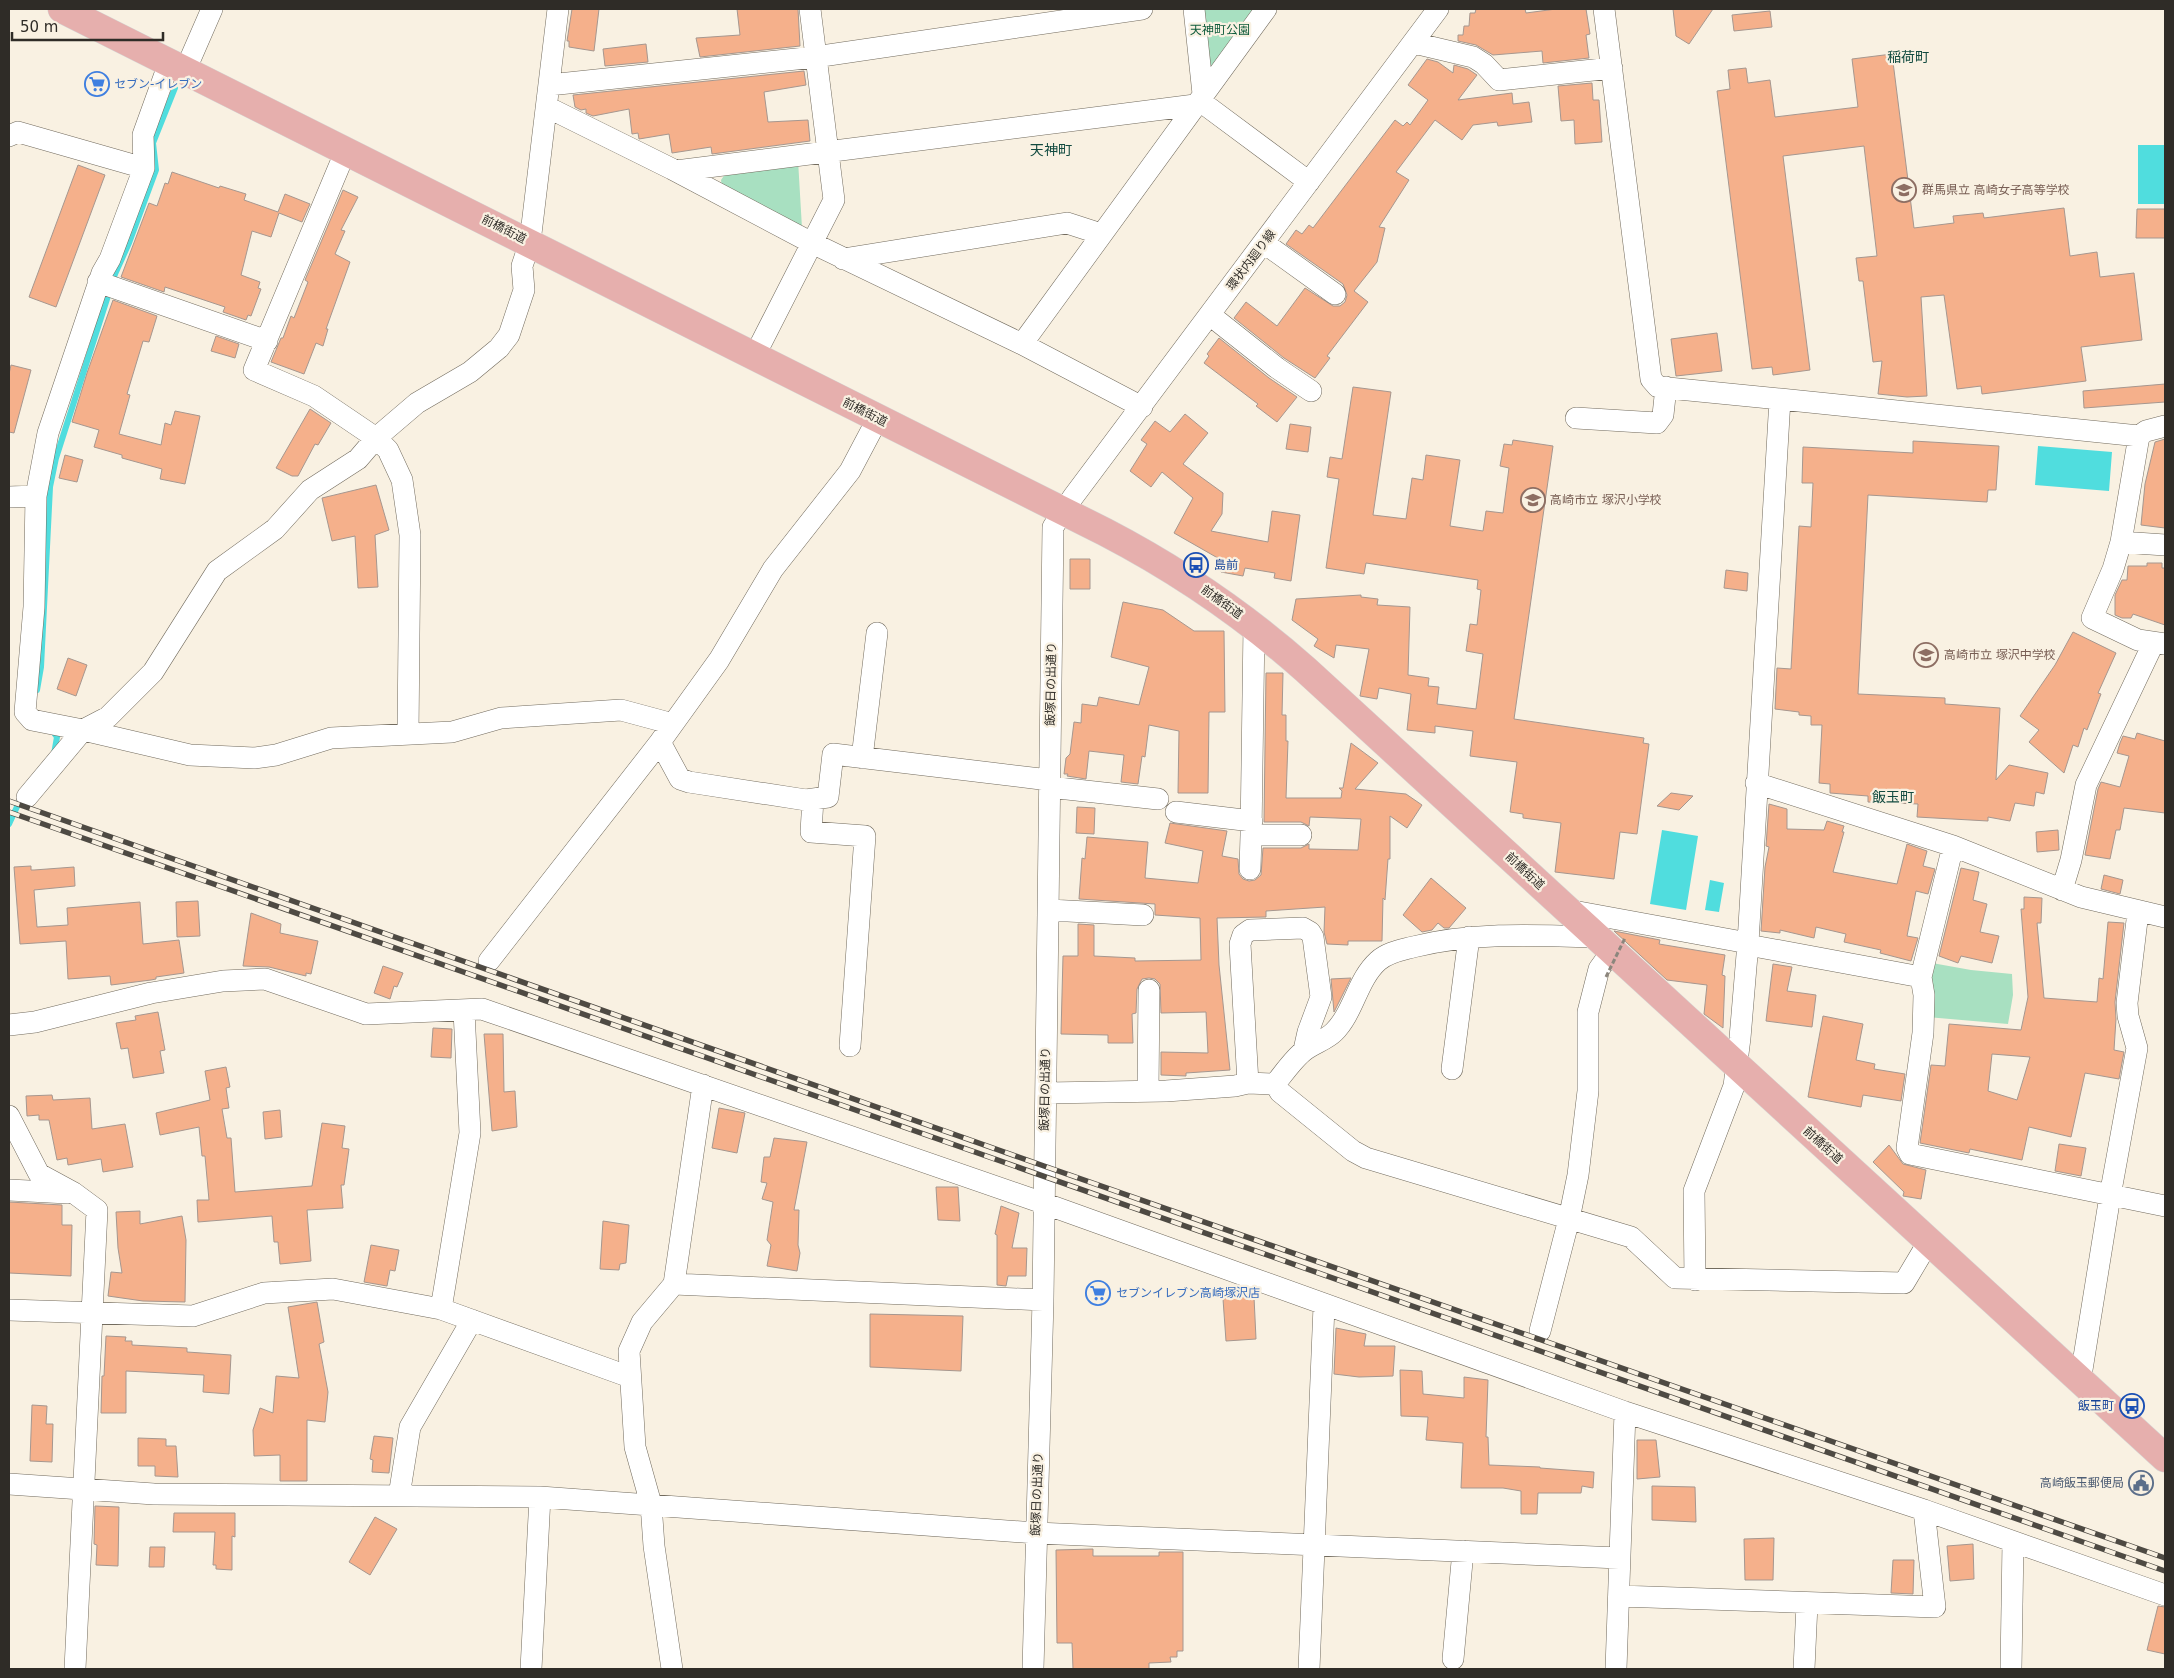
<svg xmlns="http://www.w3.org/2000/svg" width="2174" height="1678" viewBox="0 0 2174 1678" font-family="'DejaVu Sans','Noto Sans JP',sans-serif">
	<rect width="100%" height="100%" fill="#f9f1e2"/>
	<!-- green -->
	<path fill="#a8e0c1" d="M1197 9H1261L1205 86Z
		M798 160 802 228 722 187 721 180 728 170Z
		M1932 963 1971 970 2012 974 2013 995 2008 1024 1927 1017Z"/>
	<!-- water -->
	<path fill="#50ddde" d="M2138 145H2165V204H2138Z
		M2038 446 2112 452 2109 491 2035 485Z
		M1662 830 1698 836 1686 910 1650 904Z
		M1710 880 1724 883 1719 912 1705 910Z"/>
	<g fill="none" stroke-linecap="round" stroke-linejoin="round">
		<!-- stream -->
		<path stroke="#50ddde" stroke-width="6" d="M37 690 41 667 50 487 56 458 115 274 129 243 156 170 153 143 175 88
			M51 729 57 737 54 754
			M9 824 22 796"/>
	</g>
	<!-- building -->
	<path fill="#f5b08b" stroke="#a6978f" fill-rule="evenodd" d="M572 9H599L594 51 569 47V41H567Z
		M737 9H798L800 46 700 57 696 38 740 35Z
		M1476 9H1525L1526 13 1556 9H1586L1590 34 1586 35 1589 58 1543 63 1542 51 1493 55 1476 45 1458 41V35H1463L1464 26H1469L1470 13H1475Z
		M1673 9H1713L1689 44 1676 36Z
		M1770 11 1772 27 1734 31 1732 15Z
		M646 44 648 62 605 66 603 49Z
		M1892 54 1914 228 1954 223 1953 216 1983 213 1984 218 2064 208 2070 256 2097 252 2100 277 2134 273 2142 340 2081 347 2086 381 1982 394 1981 386 1957 389 1944 295 1921 297 1927 396 1907 397 1878 394 1882 361 1873 362 1863 281H1859L1856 258 1877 256 1864 146 1783 156 1810 370 1773 375 1772 367 1752 369 1717 91 1730 89 1728 70 1746 68 1748 83 1770 80 1775 117 1858 107 1852 59Z
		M1427 59 1438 62 1453 73 1454 65 1468 69 1477 75 1458 100 1512 93 1513 104 1529 102 1532 122 1498 126 1497 122 1473 125 1462 140 1435 120 1396 172 1409 180 1379 227 1385 228 1377 262 1354 291 1368 302 1327 356 1330 358 1315 378 1284 358 1234 318 1246 302 1277 326 1305 288 1333 306H1340L1345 302 1347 295 1343 284 1286 244 1296 230 1302 234 1309 225 1313 228 1395 120 1403 126 1407 122 1410 125 1428 100 1408 85Z
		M804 71 806 85 764 92 768 122 808 120 810 141 712 154 711 147 672 153 669 134 639 139 638 133 632 134 629 109 593 116 586 113V109L581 110 575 107 573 95Z
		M1592 83 1593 100H1599L1602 142 1575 144 1574 120 1561 121 1558 86Z
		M78 165 105 175 56 307 29 297Z
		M172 172 219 188 220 186 246 194 244 200 278 212 285 194 310 204 302 222 279 213 271 237 252 231 241 275 260 282 258 288 261 289 251 316 248 315 246 320 223 312 225 307 165 287 164 292 121 277 149 203 157 206 165 183 168 184Z
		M343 190 358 197 341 230 345 231 335 254 350 262 326 329H328L323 346 316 343 304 374 271 362 281 338H283L291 316 294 318 308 282 305 280Z
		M2137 209H2165V238H2136Z
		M113 300 157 316 149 342 143 341 127 394 130 395 119 434 161 445 165 423 171 425 175 411 200 416 185 484 160 479 162 469 122 458V455L94 447 99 430 72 422 87 373Z
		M1717 333 1722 371 1676 376 1671 339Z
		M216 336 239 344 235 358 211 351Z
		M1219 338 1269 378 1297 397 1277 422 1256 406 1258 404 1204 363 1209 356 1207 354Z
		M11 365 31 370 14 433 9 432V374Z
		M2165 384V402L2084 408 2083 391Z
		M1353 387 1391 392 1373 515 1406 519 1412 478 1423 480 1426 455 1460 460 1450 526 1483 531 1486 511 1503 513 1509 468 1500 466 1504 444 1512 445 1513 440 1553 446 1514 719 1644 738 1643 743 1649 744 1637 834 1620 832 1614 879 1555 872 1561 823 1523 818V814L1510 812 1517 762 1470 756 1473 731 1435 726V733L1407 730 1411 694 1379 688 1377 699 1360 696 1369 649 1336 645 1334 658 1314 646 1318 639 1292 620 1296 599 1361 595V597L1378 599 1377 605 1410 607 1408 675 1429 678 1428 686 1439 687 1437 704 1476 709 1483 654 1466 651 1470 624 1477 625 1481 590 1477 589 1478 580 1366 563 1364 574 1326 568 1339 479 1327 477 1330 457 1342 459Z
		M310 409 331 423 318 445 315 444 298 476H292L276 468Z
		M1185 414 1208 433 1183 464 1223 493 1222 514 1211 531 1268 542 1272 511 1300 515 1291 581 1274 578 1275 573 1245 568 1243 576 1221 572 1223 561 1174 533 1193 498 1162 472 1151 487 1130 471 1147 444 1141 440 1155 421 1170 432Z
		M1290 424 1311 427 1308 452 1286 449Z
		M2165 439V528L2141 525 2145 484 2155 442Z
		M1913 441 1999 446 1996 490H1988L1987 502 1868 495 1858 694 1945 698V704L2000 708 1996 780 2009 765 2048 773 2044 794 2036 792 2034 806 2015 803 2010 821 1988 817V821L1917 817 1918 804 1868 802V796L1830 793V784L1819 783 1822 725H1811V716L1799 715V712L1775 709 1777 668 1791 669 1799 526 1811 527 1813 483H1802L1803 447 1913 453Z
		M65 455 83 460 77 482 59 478Z
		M376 485 389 530 375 535 378 587 358 588 355 536 332 541 322 498Z
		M1070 559H1090V589H1070Z
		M2147 563H2162V568H2165V625L2133 614 2131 618H2122L2115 615V595L2122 580H2127L2128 566H2147Z
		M1726 570 1748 573 1747 591 1724 588Z
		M1123 602 1163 610 1194 631H1224L1225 712H1209L1208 793H1178L1179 731 1149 725 1145 757 1142 756 1138 784 1121 782 1124 755 1089 751 1086 779 1067 776 1068 774H1064L1066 758 1070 754 1074 722 1081 723 1082 704 1097 706 1099 697 1139 705 1149 667 1111 657Z
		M2073 632 2116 653 2098 693 2101 694 2087 730 2084 728 2078 747 2073 745 2064 773 2029 742 2039 730 2020 716 2055 665Z
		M68 658 87 665 76 696 57 689Z
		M1266 673H1283L1282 715H1286V741H1288L1286 798H1341L1342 791 1339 788H1343L1351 743 1378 763 1355 789 1406 794 1422 805 1407 828 1390 816V859H1388L1385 900 1383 898 1382 941H1348V945L1327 944 1324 932 1325 907 1266 911V917L1217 918 1219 965 1230 1070 1186 1073V1076L1161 1075V1052L1208 1053 1206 1012 1161 1013 1160 984 1155 979 1149 978 1142 979 1137 989 1136 1013 1132 1014 1133 1043H1108V1035L1061 1034 1063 956H1078V924L1094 925V956L1135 958V961L1201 960 1200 918 1155 915V904L1079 899 1082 858 1085 859 1087 837 1148 842 1145 878 1198 883 1203 851 1165 843 1170 823 1227 831 1222 856 1238 859 1239 874 1243 879 1249 881 1255 880 1261 875 1263 848H1301L1309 844V849L1358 850 1361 819 1310 817 1309 826 1301 822H1264Z
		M2137 733 2165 741V813L2124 808 2120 830H2116L2110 859 2085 855 2098 789 2101 782 2120 787 2129 756 2117 753 2120 743 2123 736 2135 739Z
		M1671 793 1693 796 1679 810 1657 806Z
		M1769 804 1787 809V829L1824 830 1827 821 1844 826 1842 832H1844L1833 872 1897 884 1907 844 1927 851 1923 866 1935 869 1928 894 1916 891 1907 936 1918 938 1911 961 1880 953 1881 950 1844 942 1846 934 1816 927 1814 938 1780 930V933L1761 931 1765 867 1769 847 1766 846Z
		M1077 807 1095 808 1094 834 1076 833Z
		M2058 830 2059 850 2037 852 2036 832Z
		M31 866V870H34L74 867 75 886 34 890 37 927 68 925 67 908 140 902 143 944 179 940 184 973 156 977V979L151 980 111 985 110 976 68 979 66 941 20 944 14 867Z
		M1961 868 1979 872 1973 900 1987 904 1980 932 1999 936 1992 963 1961 956 1958 963 1939 956Z
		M2104 875 2123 880 2120 894 2101 889Z
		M1431 878 1466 908 1449 928H1444L1438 923 1432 930 1422 932 1403 915Z
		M2024 897 2042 898 2041 923H2037L2044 998 2097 1002 2099 978 2103 979 2108 922 2124 923 2115 1002 2116 1019 2114 1050 2124 1052 2119 1079 2085 1073 2071 1137 2029 1127 2022 1160 1970 1149 1969 1153 1920 1143 1931 1065 1945 1066 1949 1024 2021 1030 2028 997 2021 909H2024ZM1992 1054 2030 1057 2017 1100 1988 1091Z
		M198 901 200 936 177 937 176 902Z
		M251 913 281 924 280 933 318 941 311 974 306 973V976L269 967 243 966Z
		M1614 931 1660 940 1659 944 1725 955 1722 975 1725 976 1723 1028 1704 1014 1707 985 1667 980Z
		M1773 964 1792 967 1787 991 1816 995 1812 1027 1766 1021Z
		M383 966 403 973 397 987 394 986 390 999 374 993Z
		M1351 978 1334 1012 1331 979Z
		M158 1012 165 1050 160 1051 164 1073 133 1078 128 1048 121 1049 116 1023 136 1020 135 1016Z
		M1823 1016 1863 1024 1856 1060 1875 1064 1874 1069 1905 1074 1901 1101 1863 1095 1861 1107 1808 1097Z
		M433 1028 452 1029 451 1058 431 1057Z
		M484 1034H503L504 1092 515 1091 517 1127 492 1131Z
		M226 1067 230 1087 226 1088 229 1108 222 1109 227 1138H231L235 1192 312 1186 322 1123 345 1126 342 1148 349 1149 344 1185H341L343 1208 307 1210 311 1261 280 1264 278 1242H274L272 1216 198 1222 197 1200H209L205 1156H202L199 1127 160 1135 156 1113 210 1100 205 1071Z
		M52 1095 53 1100 90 1098 92 1129 125 1124 133 1167 103 1172 101 1159 68 1165 67 1158 57 1160 49 1120H39V1115L27 1116 26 1096Z
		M719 1108 745 1113 737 1153 712 1148Z
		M280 1110 282 1137 265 1139 263 1112Z
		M774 1138 807 1142 794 1210H799L798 1245 800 1253 797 1271 767 1266 771 1245 767 1240 773 1202 762 1199 767 1183 761 1182 764 1157H770Z
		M2059 1144 2086 1148 2081 1176 2055 1171Z
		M1889 1145 1903 1164 1926 1170 1921 1199 1903 1196 1904 1192 1873 1162Z
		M936 1187H958L960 1221 938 1220Z
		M9 1202 62 1205V1225H72L71 1276 9 1273Z
		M1001 1206 1019 1213 1012 1248H1027L1026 1276H1008L1006 1286 997 1285V1235L995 1234Z
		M140 1211V1224L182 1216 186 1240 185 1302 143 1301 108 1296 111 1272 122 1273 118 1248 116 1212Z
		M603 1221 629 1225 626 1263 620 1264 619 1270 600 1269Z
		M371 1245 399 1250 395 1271 390 1270 387 1286 364 1282Z
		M1233 1297H1254L1256 1339 1226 1341 1223 1299Z
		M317 1302 324 1342 319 1344 328 1392 325 1422 307 1420V1481H280V1455L254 1456 253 1430 260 1408 273 1413 276 1376 299 1378 288 1307Z
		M870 1314 963 1316 961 1371 870 1367Z
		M1336 1328 1366 1334 1364 1346H1395L1393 1376 1359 1377 1334 1374Z
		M106 1336 126 1337 125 1341H132V1345L187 1348V1352L231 1355 229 1394 203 1392 204 1375 126 1371V1413H101L102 1376H104Z
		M1400 1370 1422 1371 1423 1394 1464 1398V1377L1488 1380 1486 1437H1488L1489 1465 1540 1467V1468L1594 1472 1593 1488 1582 1486 1581 1493H1538L1537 1514H1521V1491L1503 1488H1461L1463 1443 1426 1440 1428 1417 1401 1416Z
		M32 1405 47 1406 46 1424H53L52 1462 30 1461Z
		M374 1436 393 1438 389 1473 372 1472 373 1460 370 1459Z
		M138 1438 166 1439V1446H176L178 1477 155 1476V1466H138Z
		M1637 1440H1656L1660 1477 1637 1479Z
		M1652 1486 1695 1487 1696 1522 1652 1520Z
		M95 1506 119 1507 118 1566 96 1565 97 1545 94 1544Z
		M174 1513H235V1537L232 1536V1570L216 1569V1565H213L215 1532H173Z
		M375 1517 397 1529 370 1575 349 1562Z
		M1774 1538 1773 1580H1745L1744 1539Z
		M1973 1544 1974 1579 1950 1581 1947 1546Z
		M150 1547H165L164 1567H149Z
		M1093 1549V1556H1159V1552H1183V1651H1177V1657H1170L1171 1662 1149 1663V1669H1073L1072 1643H1057L1056 1550Z
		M1893 1560H1914L1913 1594 1891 1593Z
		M2158 1606 2165 1607V1654L2147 1650Z"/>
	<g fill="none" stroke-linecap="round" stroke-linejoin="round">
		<defs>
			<path id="minor" d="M1194 9 1203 94
				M1604 9 1651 379 1658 387 1780 399 1748 943 1740 1038 1734 1086 1694 1191 1695 1280
				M1414 43 1473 57 1484 64 1499 80 1612 68
				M169 63 143 135 144 168 110 259 102 273 48 433 36 496 34 607 25 712 32 720 83 730 190 755 254 758 276 755 331 738 452 732 501 718 621 710 673 724
				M185 71 212 9
				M549 85 815 57 1142 9
				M1200 101 1309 182
				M547 107 672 169 812 243 1022 344 1142 407
				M9 136 18 132 144 168
				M346 150 254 370 314 396 376 438 388 450 402 480 410 535 408 734
				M676 171 1195 105
				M1264 243 1335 294
				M843 259 1067 223 1101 234
				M98 282 267 341
				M1210 315 1277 368 1311 391
				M1022 344 1266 9
				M755 355 834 200 810 9
				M1780 399 2139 436 2146 431 2165 426
				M1576 418 1657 423 1663 415 1666 387
				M2139 436 2121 542 2113 569 2092 618 2138 640 2165 644
				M9 497 36 496
				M2121 542 2165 545
				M1254 626 1251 835H1301
				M660 742 680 779 689 782 806 800 828 797 833 754 1049 780
				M862 758 877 633
				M1756 783 1953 846 2081 897 2165 917
				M1049 787 1158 799
				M27 797 83 730 108 717 153 672 217 571 275 529 310 490 358 459 376 438 417 403 470 372 499 348 509 335 524 290 522 266 530 242 558 9
				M813 799 811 832 865 836 850 1046
				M1176 812 1252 821
				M1953 846 1921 977 1924 995 1923 1033 1907 1148 1910 1154 2165 1206
				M1250 869 1251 835
				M2062 890 2071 860 2086 785 2153 644
				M1049 910 1143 915
				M1568 910 1748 943
				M1748 945 1921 977
				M489 961 660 742 719 660 773 569 850 471 878 418
				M9 1025 35 1022 151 993 223 981 265 979 366 1014 482 1009 1043 1203 1625 1412 1924 1510 2165 1595
				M1452 1069 1469 937
				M1248 1083 1240 944 1243 935 1250 930 1303 928 1310 932 1313 937 1321 997 1308 1032 1304 1050
				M1275 1084 1280 1092 1353 1151 1366 1158 1631 1237 1675 1278 1904 1283 1929 1241
				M1148 1091 1149 990
				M1046 1093 1166 1091 1235 1086 1248 1083 1275 1084C1284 1073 1294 1058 1305 1050 1314 1043 1326 1040 1334 1032 1354 1012 1357 980 1378 961 1388 952 1402 950 1413 947 1473 932 1534 935 1595 937
				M9 1116 39 1174 74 1193 97 1210 75 1669
				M9 1190 68 1193
				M674 1284 1043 1300
				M441 1309 470 1133 464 1011
				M9 1310 193 1316 264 1293 333 1289 441 1309 630 1377
				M1540 1331 1569 1219 1578 1175 1588 1091V1012L1599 969 1612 951
				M2080 1382 2110 1196 2137 1048 2128 1016 2127 1003 2138 912
				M9 1484 154 1494 540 1497 1036 1533 1619 1558
				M399 1496 410 1427 472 1320
				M1619 1596 1935 1607 1924 1510
				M1453 1659 1463 1551
				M531 1669 540 1497
				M672 1669 654 1546 651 1504 635 1447 629 1351 642 1322 674 1284 703 1085
				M1033 1669 1043 1300 1053 527 1073 497 1438 9
				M1309 1669 1324 1306
				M1616 1669 1625 1412
				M1804 1669 1807 1604
				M2011 1669 2013 1542"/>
			<path id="major" d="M62 9 1105 532C1180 571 1243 614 1306 670L2165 1458"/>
		</defs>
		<!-- minor casing -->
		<use href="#minor" stroke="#726b5e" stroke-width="22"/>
		<!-- major casing -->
		<use href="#major" stroke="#d5d5d4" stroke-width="29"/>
		<!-- minor -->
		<use href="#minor" stroke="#fff" stroke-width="21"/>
		<!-- major -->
		<use href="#major" stroke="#e6afad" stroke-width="28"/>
		<defs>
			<path id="rail" d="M9 801 1044 1166 2165 1558
				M9 812 2165 1571"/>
		</defs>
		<!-- rail casing -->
		<use href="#rail" stroke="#4e4a43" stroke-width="5.5"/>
		<!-- rail -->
		<use href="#rail" stroke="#f9f1e2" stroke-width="4" stroke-dasharray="11" stroke-linecap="butt"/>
		<!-- path-bridge -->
		<path stroke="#8c867d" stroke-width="3" stroke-dasharray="5 2.5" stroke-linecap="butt" d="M1606 977 1625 938"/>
	</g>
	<!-- icons -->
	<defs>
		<symbol id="supermarket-ring" viewBox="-11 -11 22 22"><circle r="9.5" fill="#f9f1e2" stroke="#3f7fe0" stroke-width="1.5"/><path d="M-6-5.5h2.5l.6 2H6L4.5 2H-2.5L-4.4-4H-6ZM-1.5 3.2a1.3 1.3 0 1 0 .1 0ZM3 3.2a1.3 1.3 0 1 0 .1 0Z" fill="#3f7fe0"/></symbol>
		<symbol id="school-ring" viewBox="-11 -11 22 22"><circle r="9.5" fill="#f9f1e2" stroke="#8d6e63" stroke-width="1.5"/><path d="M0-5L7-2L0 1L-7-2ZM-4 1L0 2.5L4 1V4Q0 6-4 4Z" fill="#8d6e63"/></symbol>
		<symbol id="bus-ring" viewBox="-11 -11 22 22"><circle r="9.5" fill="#f9f1e2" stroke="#1a4fb4" stroke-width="1.5"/><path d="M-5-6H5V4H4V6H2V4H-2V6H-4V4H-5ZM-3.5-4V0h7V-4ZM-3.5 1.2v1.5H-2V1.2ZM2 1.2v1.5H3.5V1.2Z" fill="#1a4fb4"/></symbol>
		<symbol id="civic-ring" viewBox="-11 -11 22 22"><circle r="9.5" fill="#f9f1e2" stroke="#5c6f8a" stroke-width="1.5"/><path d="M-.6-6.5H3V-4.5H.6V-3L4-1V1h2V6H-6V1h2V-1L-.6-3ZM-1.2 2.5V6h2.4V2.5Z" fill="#5c6f8a"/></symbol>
	</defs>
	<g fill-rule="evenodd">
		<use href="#supermarket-ring" x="83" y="70" width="28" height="28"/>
		<use href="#school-ring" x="1890" y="176" width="28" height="28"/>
		<use href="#school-ring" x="1519" y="486" width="28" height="28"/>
		<use href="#bus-ring" x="1182" y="551" width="28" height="28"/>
		<use href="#school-ring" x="1912" y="641" width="28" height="28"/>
		<use href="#supermarket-ring" x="1084" y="1279" width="28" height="28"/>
		<use href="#bus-ring" x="2118" y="1392" width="28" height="28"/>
		<use href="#civic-ring" x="2127" y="1469" width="28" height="28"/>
	</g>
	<g text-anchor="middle" stroke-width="4.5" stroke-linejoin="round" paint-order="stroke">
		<!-- park labels -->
		<g font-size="12" fill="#0e5b3b" stroke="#f9f1e2">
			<text x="1220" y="34">天神町公園</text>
		</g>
		<!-- shop labels -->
		<g font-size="12" fill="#366cbe" stroke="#f9f1e2" text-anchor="start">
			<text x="114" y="88">セブン-イレブン</text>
			<text x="1116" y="1297">セブンイレブン高崎塚沢店</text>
		</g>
		<!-- education labels -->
		<g font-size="12" fill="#785e54" stroke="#f9f1e2" text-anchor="start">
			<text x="1922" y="194">群馬県立 高崎女子高等学校</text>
			<text x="1550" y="504">高崎市立 塚沢小学校</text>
			<text x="1944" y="659">高崎市立 塚沢中学校</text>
		</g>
		<!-- street labels -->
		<g font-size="12" fill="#2f2c27" stroke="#f9f1e2">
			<text transform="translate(504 229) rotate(27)" y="4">前橋街道</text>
			<text transform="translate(1251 260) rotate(-53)" y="4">環状内廻り線</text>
			<text transform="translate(865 412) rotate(27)" y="4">前橋街道</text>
			<text transform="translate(1222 602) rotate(36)" y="4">前橋街道</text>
			<text transform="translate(1051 684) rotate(-89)" y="4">飯塚日の出通り</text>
			<text transform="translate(1525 871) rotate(43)" y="4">前橋街道</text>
			<text transform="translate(1045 1089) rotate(-89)" y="4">飯塚日の出通り</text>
			<text transform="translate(1823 1145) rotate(42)" y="4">前橋街道</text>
			<text transform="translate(1037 1494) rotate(-88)" y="4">飯塚日の出通り</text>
		</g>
		<!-- transit labels -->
		<g font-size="12" fill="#164399" stroke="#f9f1e2" text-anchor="start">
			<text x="1214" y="569">島前</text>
			<text x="2114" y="1410" text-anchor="end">飯玉町</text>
		</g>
		<!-- service labels -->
		<g font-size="12" fill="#4e5e75" stroke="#f9f1e2" text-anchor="end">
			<text x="2124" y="1487">高崎飯玉郵便局</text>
		</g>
		<!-- neighbourhood labels -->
		<g font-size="14" fill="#124b40" stroke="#f9f1e2">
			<text x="1908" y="62">稲荷町</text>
			<text x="1051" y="155">天神町</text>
			<text x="1893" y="802">飯玉町</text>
		</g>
	</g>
	<!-- border -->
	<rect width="2174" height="1678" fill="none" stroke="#2f2c27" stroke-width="20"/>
	<!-- scale -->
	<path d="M12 32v8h151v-8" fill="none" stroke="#2f2c27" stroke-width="2.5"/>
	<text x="20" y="32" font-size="15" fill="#2f2c27" stroke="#f9f1e2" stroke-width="4" paint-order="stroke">50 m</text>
</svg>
